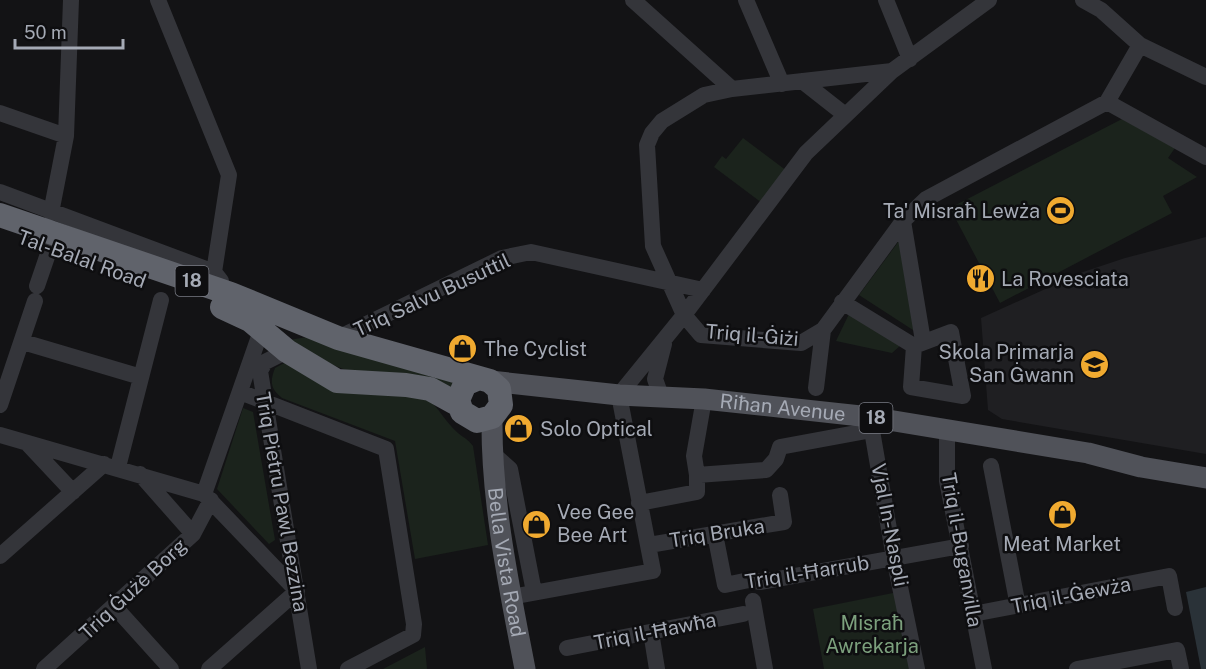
<svg xmlns="http://www.w3.org/2000/svg" width="1206" height="669" viewBox="0 0 1206 669" font-family="'Public Sans',sans-serif">
	<rect width="100%" height="100%" fill="#131315"/>
	<!-- built -->
	<path fill="#1f1f22" d="M1206 237V454L1002 419 988 410 981 318 1083 272 1125 258Z"/>
	<!-- green -->
	<path fill="#1b231c" d="M1122 119 1175 148 1168 158 1197 177 1163 196 1172 213 1000 303 950 208Z
		M743 138 787 171 762 203 714 167 722 156 726 159Z
		M899 241 916 332 859 295Z
		M849 314 901 345 892 353 836 341Z
		M307 337 459 380 452 393 346 370 319 360 289 340Z
		M286 362 427 398C440 409 446 423 458 433 464 438 468 439 473 446L488 545 415 559 395 441 282 398C270 389 270 381 275 368Z
		M243 408 253 412 275 540 269 544 217 489Z
		M903 591 917 669H824L813 609Z
		M425 647 427 669H383Z"/>
	<!-- water -->
	<path fill="#2a3238" d="M1206 587V669H1201L1186 592Z"/>
	<g fill="none" stroke-linecap="round" stroke-linejoin="round">
		<!-- minor -->
		<path stroke="#34353a" stroke-width="16" d="M158 0 229 175 214 272 206 286
			M633 0 732 89
			M746 0 782 84
			M886 0 910 59
			M1083 0 1101 10 1140 45 1206 77
			M802 81 844 114
			M1107 102 1206 157
			M0 113 66 136
			M0 192 214 272 221 281
			M51 213 66 136 71 0
			M903 221 923 341
			M37 286 50 248
			M842 302 914 346
			M823 330 801 343 701 335 684 315 653 246 647 145 652 133 662 121 704 95 732 89 892 71
			M951 332 963 396 911 387 914 346Z
			M338 338 502 258 531 252 703 290
			M23 342 141 377
			M287 351 265 362 260 371 309 669
			M816 388 823 330 903 221 926 199 1107 102 1140 45
			M240 392 386 449 414 624 413 635 348 669
			M661 396 655 379 664 344
			M0 405 35 301
			M870 419 894 558 917 669
			M947 430V481L984 669
			M0 435 204 494 297 591
			M27 443 73 492
			M492 453 510 469 534 592
			M991 466 1018 606
			M118 467 161 300
			M140 474 193 534
			M697 475 694 456 704 399
			M204 494 261 331
			M639 503 697 492V475L766 470 776 459 780 447 872 430
			M715 534 725 585 749 580 761 582 961 546
			M649 545 784 522 780 495
			M0 556 104 464
			M511 597 653 571 619 395 684 315 806 153 892 71 989 0
			M753 601 765 669
			M115 607 171 669
			M973 614 1169 576 1175 608
			M651 632 657 669
			M567 648 743 614
			M44 669 193 534 211 500
			M209 669 297 591
			M1077 669 1177 650 1181 669"/>
		<!-- major -->
		<g stroke="#505259" stroke-width="21">
			<path id="s1" d="M490 381 619 395 704 399 870 417 1088 453 1141 467 1206 478"/>
			<path id="s2" d="M492 417C491 502 509 586 525 669"/>
		</g>
		<!-- highway -->
		<path stroke="#60636b" stroke-width="24" d="M0 215 231 294 338 338 490 381 499 389 501 405 492 417 477 421 462 412 458 400 465 384 479 378
			M222 307 250 320 287 351 337 381 406 385 430 389 459 405"/>
	</g>
	<!-- icons -->
	<defs>
		<symbol id="stadium-disc" viewBox="-11 -11 22 22"><circle r="9.5" fill="#f0aa30" stroke="#0e0e10"/><path d="M0-5a6.5 5 0 1 0 0 10a6.5 5 0 1 0 0-10ZM-3.5-1.8h7v3.6h-7Z" fill="#111"/></symbol>
		<symbol id="restaurant-disc" viewBox="-11 -11 22 22"><circle r="9.5" fill="#f0aa30" stroke="#0e0e10"/><path d="M-5-6h1v4h1v-4h1v4h1v-4h1v5L-1.5 .5V6h-2V.5L-5-1ZM5-6V6H3V1.5H1.5Q1.5-4 5-6Z" fill="#111"/></symbol>
		<symbol id="shop-disc" viewBox="-11 -11 22 22"><circle r="9.5" fill="#f0aa30" stroke="#0e0e10"/><path d="M-5-2.5h2.3a2.7 3.5 0 0 1 5.4 0H5L5.5 6h-11ZM-1.5-2.5h3a1.5 2.3 0 0 0-3 0Z" fill="#111"/></symbol>
		<symbol id="school-disc" viewBox="-11 -11 22 22"><circle r="9.5" fill="#f0aa30" stroke="#0e0e10"/><path d="M0-5L7-2L0 1L-7-2ZM-4 1L0 2.5L4 1V4Q0 6-4 4Z" fill="#111"/></symbol>
	</defs>
	<g fill-rule="evenodd">
		<use href="#stadium-disc" x="1044" y="194" width="33" height="33"/>
		<use href="#restaurant-disc" x="964" y="262" width="33" height="33"/>
		<use href="#shop-disc" x="446" y="332" width="33" height="33"/>
		<use href="#school-disc" x="1078" y="348" width="33" height="33"/>
		<use href="#shop-disc" x="502" y="412" width="33" height="33"/>
		<use href="#shop-disc" x="1046" y="498" width="33" height="33"/>
		<use href="#shop-disc" x="520" y="508" width="33" height="33"/>
	</g>
	<g text-anchor="middle" stroke-width="5" stroke-linejoin="round" paint-order="stroke">
		<!-- shield labels -->
		<g fill="#0e0e10" stroke="#787b84" stroke-width="1.5">
			<rect x="175.5" y="266" width="33" height="30" rx="4.5"/>
			<rect x="859.5" y="403" width="33" height="30" rx="4.5"/>
		</g>
		<g font-size="18" font-weight="bold" fill="#a5aab5">
			<text x="192" y="287">18</text>
			<text x="876" y="424">18</text>
		</g>
		<!-- poi labels -->
		<g font-size="20" fill="#a5aab5" stroke="#0e0e10" text-anchor="start">
			<text x="1040" y="218" text-anchor="end">Ta' Misraħ Lewża</text>
			<text x="1001" y="286">La Rovesciata</text>
			<text x="484" y="356">The Cyclist</text>
			<text x="1074" y="359" text-anchor="end">Skola Primarja<tspan x="1074" dy="23">San Ġwann</tspan></text>
			<text x="540" y="436">Solo Optical</text>
			<text x="557" y="519">Vee Gee<tspan x="557" dy="23">Bee Art</tspan></text>
			<text x="1062" y="551" text-anchor="middle">Meat Market</text>
		</g>
		<!-- street labels -->
		<g font-size="20" fill="#a5aab5" stroke="#0e0e10">
			<text transform="translate(82 259) rotate(20)" y="7">Tal-Balal Road</text>
			<text transform="translate(432 295) rotate(-25)" y="7">Triq Salvu Busuttil</text>
			<text transform="translate(752 335) rotate(5)" y="7">Triq il-Ġiżi</text>
			<text dy="7" stroke="none"><textPath href="#s1" startOffset="294">Riħan Avenue</textPath></text>
			<text transform="translate(282 502) rotate(80)" y="7">Triq Pietru Pawl Bezzina</text>
			<text transform="translate(890 525) rotate(79)" y="7">Vjal In-Naspli</text>
			<text transform="translate(717 533) rotate(-9)" y="7">Triq Bruka</text>
			<text transform="translate(962 550) rotate(80)" y="7">Triq il-Buganvilla</text>
			<text dy="7" stroke="none"><textPath href="#s2" startOffset="146">Bella Vista Road</textPath></text>
			<text transform="translate(807 572) rotate(-9)" y="7">Triq il-Ħarrub</text>
			<text transform="translate(133 589) rotate(-43)" y="7">Triq Ġużè Borg</text>
			<text transform="translate(1071 595) rotate(-11)" y="7">Triq il-Ġewża</text>
			<text transform="translate(655 631) rotate(-11)" y="7">Triq il-Ħawħa</text>
		</g>
		<!-- park labels -->
		<g font-size="20" fill="#7ca07d" stroke="#0e0e10">
			<text x="872" y="630">Misraħ<tspan x="872" dy="23">Awrekarja</tspan></text>
		</g>
	</g>
	<!-- scale -->
	<path d="M15 39v9h108v-9" fill="none" stroke="#a5aab5" stroke-width="3"/>
	<text x="24" y="39" font-size="18" fill="#a5aab5" stroke="#0e0e10" stroke-width="4.5" paint-order="stroke">50 m</text>
</svg>
